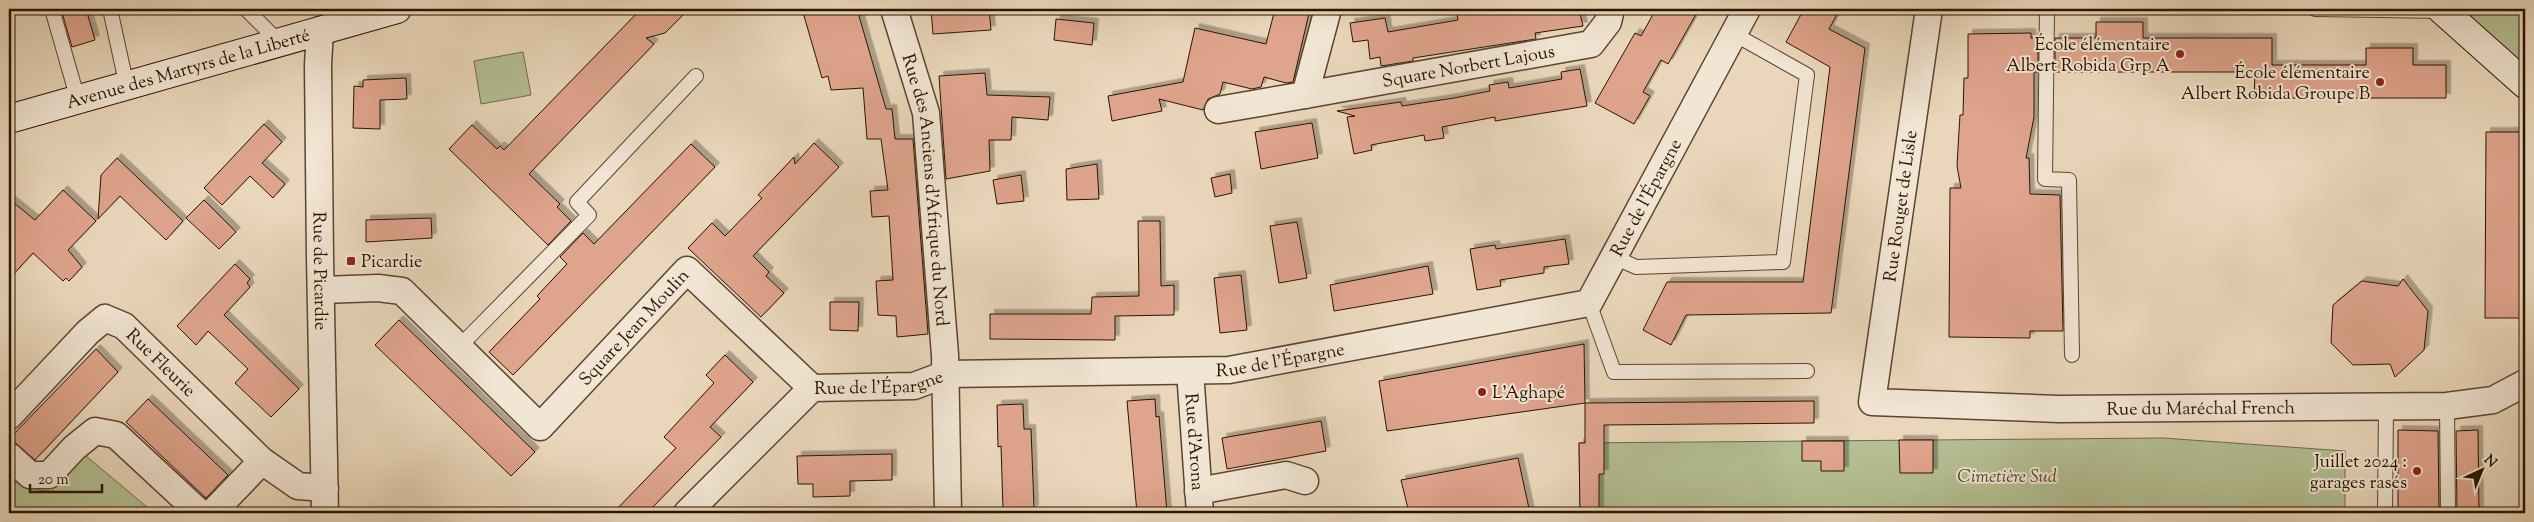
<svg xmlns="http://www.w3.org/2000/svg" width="2534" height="522" viewBox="0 0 2534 522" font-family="'Sorts Mill Goudy',serif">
	<defs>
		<filter id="shadow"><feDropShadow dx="4.5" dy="-4.5" stdDeviation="0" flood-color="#0004"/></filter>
	</defs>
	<rect width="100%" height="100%" fill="#ead7bb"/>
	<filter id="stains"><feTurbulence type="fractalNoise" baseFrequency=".004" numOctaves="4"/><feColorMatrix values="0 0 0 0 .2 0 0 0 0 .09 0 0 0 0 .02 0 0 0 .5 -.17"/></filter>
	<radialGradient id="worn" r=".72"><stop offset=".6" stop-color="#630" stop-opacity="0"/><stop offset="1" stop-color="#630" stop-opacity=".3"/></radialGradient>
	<!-- green -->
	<path fill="#b4bf93" stroke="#6f6a4a" d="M2459 9H2512L2525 21V69Z
		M523 52 531 95 481 104 474 61Z
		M2163 438 2345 451V513H1580L1579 443Z
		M85 455 154 513H9V473C21 485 34 491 51 491Z"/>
	<!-- building -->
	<path fill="#dfa48d" stroke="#2a1401" filter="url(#shadow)" d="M61 9H86L95 40 72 47Z
		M641 9H689L665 33 646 38 654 44 529 174 560 204 557 207 571 221 548 245 449 149 472 125 497 149 500 146 504 150Z
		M802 9H857L886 109H892L895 139H913L928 334 897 337 896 316 878 315 876 281 893 280 889 216 872 217 870 191 888 190 881 139H867L863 88 831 90 828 76 822 78Z
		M931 9H989L991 30 933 34Z
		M1275 9H1310L1293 82 1286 83 1264 77 1261 87 1252 89 1223 82 1220 94 1208 99 1203 110 1159 99 1162 111 1112 121 1108 96 1183 82 1195 28 1266 44Z
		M1485 9H1493L1494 13 1518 9H1579L1583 26 1535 33 1536 39 1413 58V61L1381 66 1380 57 1370 59 1368 40 1353 42 1350 23 1385 18 1388 32 1458 20 1457 14Z
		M1656 9H1699L1668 64 1661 60 1643 92 1650 96 1634 124 1595 103 1635 33 1641 36Z
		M1804 9H1840L1829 29 1865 48 1831 313 1686 315 1671 345 1643 330 1667 282H1803L1830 67 1786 42Z
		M1056 19 1094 23 1092 45 1054 40Z
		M2096 22H2143V38H2272V65H2366V48H2413V65H2446V98H2254L2255 72H2055V38H2096Z
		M2031 33V38H2038V72H2034V117L2026 158H2029L2030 194 2060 195 2063 331H2030V338L1949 337 1950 188H1961L1957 166 1958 148 1960 115H1963L1964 78H1968V34Z
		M1580 69 1587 106 1495 121V117L1442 127 1444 138 1425 141 1424 135 1371 145 1372 150 1354 154 1347 117 1355 116 1337 111 1401 102 1402 106 1454 98 1490 91 1489 85 1508 82 1509 88 1562 79 1561 72Z
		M985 73 987 95 1050 97 1048 120 1012 117 1011 140H989L990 171 946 179 939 76Z
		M406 78 407 99 380 100V129L353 128 354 86 363 87V80Z
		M1312 123 1318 158 1261 169 1255 132Z
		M264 124 282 142 262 163 285 184 273 198 250 176 222 205 204 188Z
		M2486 132H2525L2524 318H2485Z
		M814 143 839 167 753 256 769 272 766 276 784 293 761 317 688 248 712 223 725 236 762 198 758 195 778 174 794 157 795 164Z
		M691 144 715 167 513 375 489 352 540 299 537 296 567 264 560 257 583 233 594 244Z
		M117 158 183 221 166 240 120 196 98 219 101 175Z
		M1097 164 1099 199 1067 200 1066 169Z
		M1230 174 1232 193 1215 197 1211 178Z
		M1021 175 1024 201 997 204 993 180Z
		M63 190 96 221 68 250 82 267 69 281 66 278 63 281 33 253 9 279V199L35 220Z
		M204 200 236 232 219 249 186 218Z
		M431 218 432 238 366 242V220Z
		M1138 221H1160L1161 286 1174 285V315L1115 316V340L990 339V314H1091L1092 297 1139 296Z
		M1297 222 1307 278 1279 283 1270 226Z
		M1565 239 1569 264 1544 267V273L1500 280 1501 286 1477 290 1470 249 1495 245 1496 249Z
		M235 264 250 279 247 283 250 287 224 315 299 389 271 417 235 383 248 369 208 331 196 345 177 326Z
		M1428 266 1433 294 1334 311 1330 285Z
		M1241 275 1247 330 1220 333 1214 278Z
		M2403 279 2428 311 2424 350 2395 377 2390 364 2353 365 2331 343 2333 305 2362 281 2398 286Z
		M830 302H859L858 331 830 330Z
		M399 320 535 452 511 476 375 345Z
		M1584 344 1585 403 1387 431 1379 381Z
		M96 349 118 372 35 460 10 438Z
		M725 355 753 382 710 427 721 437 647 513H613L676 448 664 437 714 383 706 375Z
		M148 399 228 475 206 498 126 422Z
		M1155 399 1156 417 1159 416 1167 513H1137L1127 401Z
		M1814 401V423L1604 425V474H1599V513H1580L1579 443H1585V403Z
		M1023 404 1024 429H1031L1034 507 1033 510H1003L1001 446 998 447 997 405Z
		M1321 421 1326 451 1227 469 1222 438Z
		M2398 430 2438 431 2439 513H2398Z
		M2478 430 2479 513H2457L2456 431Z
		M1899 440H1933V473H1900Z
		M1802 441H1844V471H1821V461H1802Z
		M892 454V480L850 481V496L813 497V484H798L797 456Z
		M1518 458 1530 513H1409L1401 480Z"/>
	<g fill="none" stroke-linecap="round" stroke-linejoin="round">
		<defs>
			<path id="lane" d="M52 9 78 100
				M110 9 127 87
				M246 9 279 42
				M2047 9 2045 179 2069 180 2072 355
				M2315 9 2443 11
				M1614 257 1636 267 1783 262 1807 75 1734 34
				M1589 303 1614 372 1807 371
				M459 347 589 215 577 202 696 76
				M2447 406 2448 513
				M2385 513 2386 407"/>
			<g id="street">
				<path id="s1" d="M894 9 926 113 945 355 948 513"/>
				<path id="s2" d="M1328 9 1305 95 1591 44 1608 22 1611 9"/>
				<path id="s3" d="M1929 9 1872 402 2059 409 2447 406 2493 400 2525 383"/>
				<path id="s4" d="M320 30 318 65 320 258 325 513"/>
				<path d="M1218 110 1305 95"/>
				<path id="s5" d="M322 290 378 288 402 291 540 427 687 270 812 388"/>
				<path id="s6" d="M1190 371 1200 513"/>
				<path id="s7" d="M9 416 88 332 105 318 124 326 262 461 298 486 325 488"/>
				<path d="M9 456 30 475H49L74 448 95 431 116 435 200 513"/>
				<path d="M1198 491 1286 475 1305 481"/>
				<path d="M212 513 262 461"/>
				<path id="s8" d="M687 513 812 388 914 386 946 374 1229 370 1589 303 1747 9"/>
			</g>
			<g id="secondary">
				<path d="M2441 9 2525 84"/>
				<path id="s9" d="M9 119 397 9"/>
			</g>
		</defs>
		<!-- lane casing -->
		<use href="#lane" stroke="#5a4530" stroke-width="16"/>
		<!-- street casing -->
		<use href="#street" stroke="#5a4530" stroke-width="29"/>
		<!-- secondary casing -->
		<use href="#secondary" stroke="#2a1401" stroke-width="30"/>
		<!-- lane -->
		<use href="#lane" stroke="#f1e5d3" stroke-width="14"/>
		<!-- street -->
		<use href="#street" stroke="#f1e5d3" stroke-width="26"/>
		<!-- secondary -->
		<use href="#secondary" stroke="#f1e5d3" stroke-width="28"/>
	</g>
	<!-- markers -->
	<g fill="#8f2418" stroke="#f1e5d3" stroke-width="2">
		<circle cx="2180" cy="54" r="5"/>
		<circle cx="2380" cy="82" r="5"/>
		<rect x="346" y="256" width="10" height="10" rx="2.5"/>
		<circle cx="1482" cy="392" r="5"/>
		<circle cx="2417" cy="471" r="5"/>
	</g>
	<g text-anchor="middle" stroke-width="4" stroke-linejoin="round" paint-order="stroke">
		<!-- poi labels -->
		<g font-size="18" fill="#2a1401" stroke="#f1e5d3" text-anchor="end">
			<text x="2170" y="50">École élémentaire<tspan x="2170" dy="21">Albert Robida Grp A</tspan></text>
			<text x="2370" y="78">École élémentaire<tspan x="2370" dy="21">Albert Robida Groupe B</tspan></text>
			<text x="361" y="267" text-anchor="start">Picardie</text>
			<text x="1492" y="398" text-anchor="start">L'Aghapé</text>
			<text x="2407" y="467">Juillet 2024 :<tspan x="2407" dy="21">garages rasés</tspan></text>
		</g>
		<!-- street labels -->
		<g font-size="18" fill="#2a1401" stroke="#f1e5d3">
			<text dy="6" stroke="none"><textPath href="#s2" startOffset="255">Square Norbert Lajous</textPath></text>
			<text dy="6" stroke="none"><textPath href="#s9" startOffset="186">Avenue des Martyrs de la Liberté</textPath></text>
			<text dy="6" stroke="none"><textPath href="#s1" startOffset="185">Rue des Anciens d'Afrique du Nord</textPath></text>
			<text dy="6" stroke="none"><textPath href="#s8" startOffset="1082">Rue de l'Épargne</textPath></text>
			<text transform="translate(1900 206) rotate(-82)" y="6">Rue Rouget de Lisle</text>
			<text dy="6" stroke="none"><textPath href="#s4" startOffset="241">Rue de Picardie</textPath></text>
			<text dy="6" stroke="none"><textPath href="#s5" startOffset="411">Square Jean Moulin</textPath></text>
			<text dy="6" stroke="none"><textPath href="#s8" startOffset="648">Rue de l'Épargne</textPath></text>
			<text dy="6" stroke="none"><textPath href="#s7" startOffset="210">Rue Fleurie</textPath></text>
			<text dy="6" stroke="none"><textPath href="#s8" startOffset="244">Rue de l'Épargne</textPath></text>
			<text dy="6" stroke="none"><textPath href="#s3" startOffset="726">Rue du Maréchal French</textPath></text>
			<text dy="6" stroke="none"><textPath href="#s6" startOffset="71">Rue d'Arona</textPath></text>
		</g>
		<!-- park labels -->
		<g font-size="18" font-style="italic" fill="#53472d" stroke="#f1e5d3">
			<text x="2007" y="482">Cimetière Sud</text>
		</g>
	</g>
	<!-- margin -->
	<rect width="2534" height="522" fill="none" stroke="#ead7bb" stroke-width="30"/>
	<rect x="10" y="10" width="2514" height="502" fill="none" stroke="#2a1401" stroke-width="2.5"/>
	<rect x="15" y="15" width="2504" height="492" fill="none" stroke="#2a1401"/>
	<!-- north arrow -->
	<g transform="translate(2482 470) rotate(44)" stroke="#f1e5d3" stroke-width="4" paint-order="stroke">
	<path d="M0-4L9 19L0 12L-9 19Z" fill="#2a1401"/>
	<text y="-8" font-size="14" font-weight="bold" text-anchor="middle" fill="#2a1401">N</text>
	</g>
	<!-- scale -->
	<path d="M30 484v8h72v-8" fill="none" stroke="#2a1401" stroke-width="2.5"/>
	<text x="38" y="484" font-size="15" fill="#2a1401" stroke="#f1e5d3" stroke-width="4" paint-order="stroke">20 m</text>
	<rect width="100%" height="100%" filter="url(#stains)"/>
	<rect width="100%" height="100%" fill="url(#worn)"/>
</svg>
